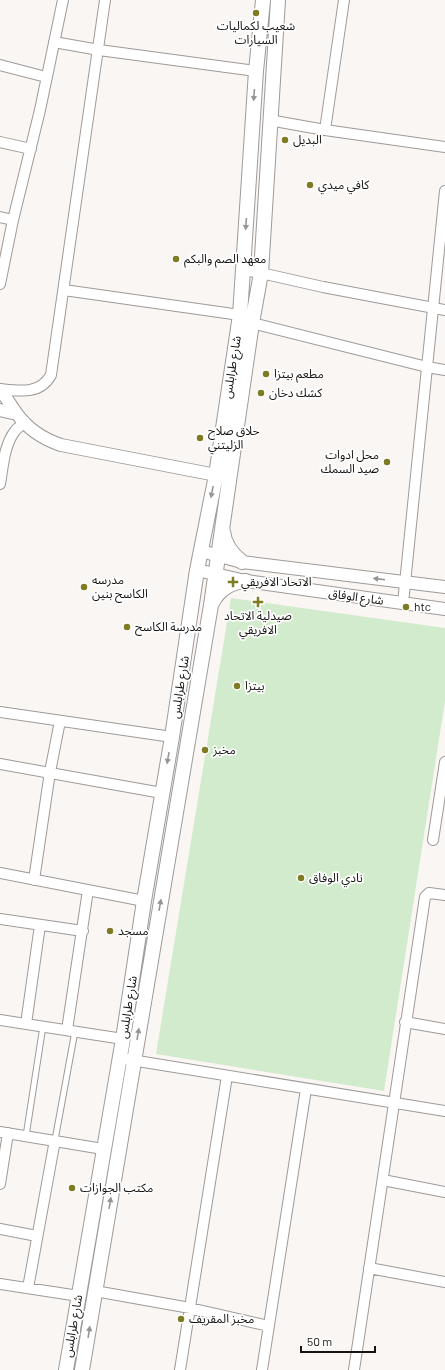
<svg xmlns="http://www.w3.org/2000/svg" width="445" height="1370" viewBox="0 0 445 1370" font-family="Barlow,'Noto Sans Arabic',sans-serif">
	<rect width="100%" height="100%" fill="#faf6f4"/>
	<!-- green -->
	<path fill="#d2ebcd" d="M231 598 445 628V701L384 1091 156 1054Z"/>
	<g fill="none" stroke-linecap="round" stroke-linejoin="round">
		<defs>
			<path id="service" d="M26 1136 43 1026
				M55 1140 75 1031"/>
			<path id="minor" d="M54 42 99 50 256 71
				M0 65 46 77
				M269 120 325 130 445 147
				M325 130 344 0
				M0 142 31 149
				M0 217 13 220
				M243 270 261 273 323 287 445 310
				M0 284 13 220 40 110 63 0
				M64 290 240 315
				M252 323 427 367 445 370
				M0 389C19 391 40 395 51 375L105 0
				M0 484C3 467 4 445 15 431 18 427 22 425 25 422
				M403 603 445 191
				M0 712 172 737
				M0 764 162 793
				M433 840 445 762
				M0 873 144 901
				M34 880 50 772 60 721
				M0 919 83 931
				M0 1020 123 1039
				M405 1022 445 1029
				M26 1024 40 925
				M67 1030 88 890
				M119 1058 445 1111
				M0 1132 103 1149
				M383 1180 445 1192
				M0 1184 8 1133
				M0 1229 37 1236
				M369 1268 445 1282
				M0 1284 79 1296
				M28 1288 55 1140
				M95 1291 190 1308 269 1326
				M180 1370 227 1076
				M262 1370 306 1089
				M354 1370C378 1212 400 1054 425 897L429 893 445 895"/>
			<path id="tertiary" d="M0 390C7 398 11 406 17 414 28 429 43 439 61 445L216 475
				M0 410 17 414
				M201 551 242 562 445 587
				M197 570 246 581 445 609"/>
			<path id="secondary" d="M223 531C224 544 232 554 242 562
				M212 603C219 589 231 582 246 581
				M66 1370 123 1039 144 901 172 737 197 570 216 475 240 315 256 71 263 0
				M82 1370 211 605 252 323 261 273 278 0"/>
		</defs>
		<!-- service casing -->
		<use href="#service" stroke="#9e9a98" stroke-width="7"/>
		<!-- minor casing -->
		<use href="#minor" stroke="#9e9a98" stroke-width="12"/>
		<!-- tertiary casing -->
		<use href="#tertiary" stroke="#9e9a98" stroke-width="14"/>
		<!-- secondary casing -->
		<use href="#secondary" stroke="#9e9a98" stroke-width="16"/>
		<!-- service -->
		<use href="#service" stroke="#fff" stroke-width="5"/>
		<!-- minor -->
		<use href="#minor" stroke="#fff" stroke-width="10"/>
		<!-- tertiary -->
		<use href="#tertiary" stroke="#fff" stroke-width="12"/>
		<!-- secondary -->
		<use href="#secondary" stroke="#fff" stroke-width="14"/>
	</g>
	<!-- one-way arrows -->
	<defs><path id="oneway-solid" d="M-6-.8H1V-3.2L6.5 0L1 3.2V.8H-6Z"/></defs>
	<g fill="#969595">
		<use href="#oneway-solid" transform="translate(254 95) rotate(94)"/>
		<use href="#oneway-solid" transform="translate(246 224) rotate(94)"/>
		<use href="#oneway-solid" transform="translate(212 492) rotate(101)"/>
		<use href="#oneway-solid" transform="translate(379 579) rotate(-173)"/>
		<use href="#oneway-solid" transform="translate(168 758) rotate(100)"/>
		<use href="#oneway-solid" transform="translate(160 905) rotate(-80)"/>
		<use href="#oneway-solid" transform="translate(138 1034) rotate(-80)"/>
		<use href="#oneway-solid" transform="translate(110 1203) rotate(-81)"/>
		<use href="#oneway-solid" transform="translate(89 1332) rotate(-81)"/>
	</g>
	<!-- markers -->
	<g fill="#7f7b22" stroke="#fff" stroke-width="1.5">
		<circle cx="256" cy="13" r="4"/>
		<circle cx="285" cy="140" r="4"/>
		<circle cx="310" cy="185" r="4"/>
		<circle cx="176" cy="259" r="4"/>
		<circle cx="266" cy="374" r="4"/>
		<circle cx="261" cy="393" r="4"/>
		<circle cx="200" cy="438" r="4"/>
		<circle cx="387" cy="462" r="4"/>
		<path d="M231 576h4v4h4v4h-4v4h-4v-4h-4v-4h4z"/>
		<circle cx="84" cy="587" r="4"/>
		<path d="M256 596h4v4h4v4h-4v4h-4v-4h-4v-4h4z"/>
		<circle cx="406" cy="607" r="4"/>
		<circle cx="127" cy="627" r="4"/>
		<circle cx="237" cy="686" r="4"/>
		<circle cx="205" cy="750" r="4"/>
		<circle cx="301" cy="878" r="4"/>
		<circle cx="110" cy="931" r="4"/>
		<circle cx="72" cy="1188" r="4"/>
		<circle cx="181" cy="1319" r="4"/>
	</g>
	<g text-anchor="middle" stroke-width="3.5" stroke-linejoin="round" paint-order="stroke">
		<!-- poi labels -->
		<g font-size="12" fill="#151413" stroke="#fff" text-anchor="start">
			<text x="256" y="30" text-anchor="middle">شعيب لكماليات<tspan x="256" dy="14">السيارات</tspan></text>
			<text x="293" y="144">البديل</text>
			<text x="318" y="189">كافي ميدي</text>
			<text x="184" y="263">معهد الصم والبكم</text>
			<text x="274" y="378">مطعم بيتزا</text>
			<text x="269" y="397">كشك دخان</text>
			<text x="208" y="435">حلاق صلاح<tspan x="208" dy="14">الزليتني</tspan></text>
			<text x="379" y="459" text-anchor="end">محل ادوات<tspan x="379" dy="14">صيد السمك</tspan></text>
			<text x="92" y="584">مدرسه<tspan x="92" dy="14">الكاسح بنين</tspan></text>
			<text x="241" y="586">الاتحاد الافريقي</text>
			<text x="414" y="611">htc</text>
			<text x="258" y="620" text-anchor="middle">صيدلية الاتحاد<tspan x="258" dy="14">الافريقي</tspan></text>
			<text x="135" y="631">مدرسة الكاسح</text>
			<text x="245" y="690">بيتزا</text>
			<text x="213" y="754">مخبز</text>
			<text x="309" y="882">نادي الوفاق</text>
			<text x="118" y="935">مسجد</text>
			<text x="80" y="1192">مكتب الجوازات</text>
			<text x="189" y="1323">مخبز المقريف</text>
		</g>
		<!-- street labels -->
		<g font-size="12" fill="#151413" stroke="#fff">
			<text transform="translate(232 367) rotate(-81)" y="4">شارع طرابلس</text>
			<text transform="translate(356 597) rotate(8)" y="4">شارع الوفاق</text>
			<text transform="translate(180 687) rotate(-81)" y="4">شارع طرابلس</text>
			<text transform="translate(128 1007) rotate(-81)" y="4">شارع طرابلس</text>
			<text transform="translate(73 1326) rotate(-80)" y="4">شارع طرابلس</text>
		</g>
	</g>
	<!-- scale -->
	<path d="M301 1346v6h74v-6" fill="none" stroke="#151413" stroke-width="2"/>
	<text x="307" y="1346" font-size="12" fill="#151413" stroke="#ffffff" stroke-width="3" paint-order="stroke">50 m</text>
</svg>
